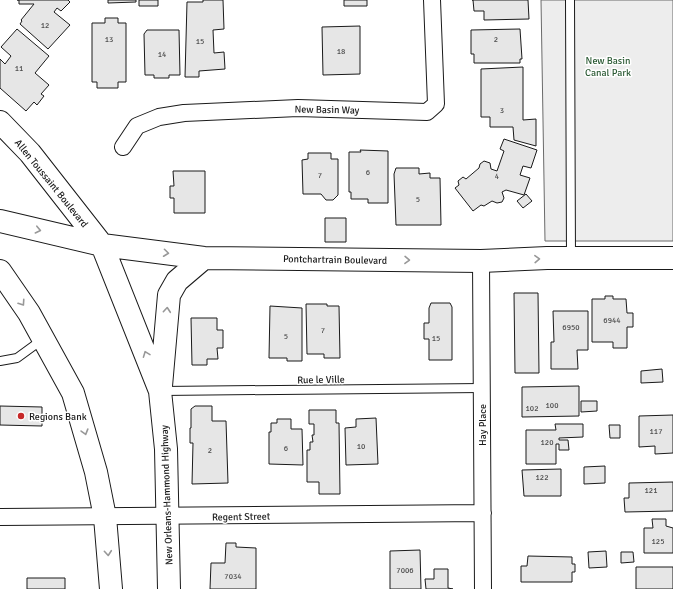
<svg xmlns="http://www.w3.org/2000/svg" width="673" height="589" viewBox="0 0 673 589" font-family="Signika,sans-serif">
	<rect width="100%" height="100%" fill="#fff"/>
	<!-- built -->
	<path fill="#ededed" stroke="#6a6a6a" d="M541 0H673V241H545Z"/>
	<!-- building -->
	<path fill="#e6e6e6" stroke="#1a1a1a" d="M17 0H68L70 2 61 11 57 8 54 12 70 25 48 49 20 24 22 21 21 20 34 4H19V0Z
		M108 0H136V2L108 3Z
		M139 0H158V6H139Z
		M203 0H223L224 29 213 30 214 53 224 52 225 69 199 71V77H185L187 2H203Z
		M344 0H367V6H344Z
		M472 0H528L529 19 484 20V11H474L473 0Z
		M105 18H118V23H126V82H118V88H97V82H92V23H105Z
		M360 26V74L323 75 322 27Z
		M17 29 49 56 35 73 49 85 41 94 44 96 37 105 34 102 26 111 0 88V59L5 64 11 56 1 47Z
		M520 29 522 59H520V63H474V54H471V30Z
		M147 30H179L180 75H169V78H154V75H145L144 34Z
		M523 67V120L536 119V146L514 140 513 127H490V117H481V69Z
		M504 139 537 150 531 168 523 166 520 175 530 178 524 195 506 190 502 192 504 198 502 202 497 203 492 201 484 206 481 205 473 211 455 188 459 185 458 181 463 177 466 179 479 168 480 164 484 161 490 163 491 169 497 171 504 151 500 149Z
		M360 150 388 151V203H368V199H351V192H349V152H361Z
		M308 153H331V159H338V195L333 200H326L321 194H303L302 160 308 159Z
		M396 168H419V174L430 173V178H440L441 225H396L394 174Z
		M173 171H205V213H174V198H170V186H174Z
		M526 194 532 201 523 208 517 201Z
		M325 218H346V242H325Z
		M514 293H538L539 373H515Z
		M605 296H613V299H626L627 313H633V327H627V348H613V342H592V299H605Z
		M431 303H450L452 307V360H429V339H424V323H429V308Z
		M306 304H327V306H339L340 358H324V354H307Z
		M270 306 302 308V361H287V358H269Z
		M553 311H588V350H577L578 369H551V342H554Z
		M191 318H217V330H223V348H217L218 359H207V365H192Z
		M662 369 663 382 641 383V371Z
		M579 386V416L522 417V387Z
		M581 401H597V411L581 412Z
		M0 406 42 407V426L0 425Z
		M195 406H212V421H226L228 483 192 484 193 443H190V428H191V409Z
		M309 410H336V423H339L340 494H319V482H307V450H310V442H313L312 435H314V424H309Z
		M673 415V453L655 454V446L639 447V416Z
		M376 418 378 464 346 465 345 428 356 427V419Z
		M277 419H291V429H302L303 465 269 464V432H271V423H277Z
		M555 424H583V437L559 438V440H568L569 450H559V444H556V464H526V430H556Z
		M609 425H620V438H610Z
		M605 466V483L584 484V467Z
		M561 469V496H524L522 470Z
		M673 482V511L625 512 624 498H629V483Z
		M652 519H666V526L673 528V553H644V528H653Z
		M226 543H236V547L256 548V589H210L211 563H225Z
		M420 550 421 589H390V551Z
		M606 551 607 567 589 568 588 552Z
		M621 552H633L634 562 621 563Z
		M528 556 572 557V564H575V572H572V582H521V566H527Z
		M636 567H673V589H636Z
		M434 569H448V588L453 589H426L425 579H434Z
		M27 578H65V589H27Z"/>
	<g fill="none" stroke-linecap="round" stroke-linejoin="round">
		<defs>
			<path id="service" d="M570 0 571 257
				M0 361 17 358 43 339
				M161 391 482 388"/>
			<path id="minor" d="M123 147 137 126 159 117 184 113 298 108 427 112 436 104 432 0
				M481 261 483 589
				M0 517 483 513"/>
			<path id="secondary" d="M0 122 30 153 102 245 160 391 166 449 169 589
				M0 221 102 245 204 258 481 261 547 258H673
				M0 271 29 313 73 393 96 472 105 517 111 589
				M161 386 169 295 177 281 204 258"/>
		</defs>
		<!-- service casing -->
		<use href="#service" stroke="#1a1a1a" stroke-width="10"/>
		<!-- minor casing -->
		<use href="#minor" stroke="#1a1a1a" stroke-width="18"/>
		<!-- secondary casing -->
		<use href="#secondary" stroke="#1a1a1a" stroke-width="24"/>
		<!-- service -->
		<use href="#service" stroke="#fff" stroke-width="8"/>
		<!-- minor -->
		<use href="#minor" stroke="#fff" stroke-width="16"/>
		<!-- secondary -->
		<use href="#secondary" stroke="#fff" stroke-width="22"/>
	</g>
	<!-- one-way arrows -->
	<defs><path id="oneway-chevron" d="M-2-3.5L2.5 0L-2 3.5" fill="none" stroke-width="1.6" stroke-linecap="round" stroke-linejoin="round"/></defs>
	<g stroke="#989898">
		<use href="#oneway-chevron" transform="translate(38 230) rotate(13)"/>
		<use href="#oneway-chevron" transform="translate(166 253) rotate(7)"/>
		<use href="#oneway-chevron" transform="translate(537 259) rotate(-2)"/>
		<use href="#oneway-chevron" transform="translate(407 260) rotate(1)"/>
		<use href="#oneway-chevron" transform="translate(22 303) rotate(56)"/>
		<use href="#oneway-chevron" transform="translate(167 310) rotate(-85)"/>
		<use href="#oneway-chevron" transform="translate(146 354) rotate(-111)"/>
		<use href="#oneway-chevron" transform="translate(85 432) rotate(74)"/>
		<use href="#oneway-chevron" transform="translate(108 553) rotate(85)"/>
	</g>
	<!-- markers -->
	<circle fill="#c62828" stroke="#fff" stroke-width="1.5" cx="21" cy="416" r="4"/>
	<g text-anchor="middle" stroke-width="3" stroke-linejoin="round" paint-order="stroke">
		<!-- number labels -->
		<g font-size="8" fill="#4d4d4d">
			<text x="45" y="28">12</text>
			<text x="109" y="42">13</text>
			<text x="496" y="42">2</text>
			<text x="200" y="44">15</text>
			<text x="341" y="54">18</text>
			<text x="162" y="57">14</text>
			<text x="19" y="71">11</text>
			<text x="502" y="113">3</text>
			<text x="368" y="175">6</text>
			<text x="320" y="178">7</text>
			<text x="497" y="179">4</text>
			<text x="418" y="202">5</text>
			<text x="612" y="323">6944</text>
			<text x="571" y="330">6950</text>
			<text x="323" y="333">7</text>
			<text x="286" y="339">5</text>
			<text x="436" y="341">15</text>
			<text x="552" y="408">100</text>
			<text x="532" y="411">102</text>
			<text x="656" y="434">117</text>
			<text x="547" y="445">120</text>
			<text x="361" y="449">10</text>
			<text x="286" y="451">6</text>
			<text x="210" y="453">2</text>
			<text x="542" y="480">122</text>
			<text x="651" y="493">121</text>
			<text x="658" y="544">125</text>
			<text x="405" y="573">7006</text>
			<text x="233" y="579">7034</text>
		</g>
		<!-- park labels -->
		<g font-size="10" fill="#2b5a34" stroke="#fff">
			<text x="608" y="64">New Basin<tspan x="608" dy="12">Canal Park</tspan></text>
		</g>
		<!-- street labels -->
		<g font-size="10" fill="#1a1a1a" stroke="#fff">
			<text transform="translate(327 109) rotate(1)" y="4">New Basin Way</text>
			<text transform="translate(52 183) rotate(51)" y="4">Allen Toussaint Boulevard</text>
			<text transform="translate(335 259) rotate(1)" y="4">Pontchartrain Boulevard</text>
			<text transform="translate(321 379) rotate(-1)" y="4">Rue le Ville</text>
			<text transform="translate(482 425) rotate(-90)" y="4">Hay Place</text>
			<text transform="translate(166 495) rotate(-92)" y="4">New Orleans-Hammond Highway</text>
			<text transform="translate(241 516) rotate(-1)" y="4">Regent Street</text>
		</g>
		<!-- poi labels -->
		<g font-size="10" fill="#1a1a1a" stroke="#fff" text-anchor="start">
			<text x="29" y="420">Regions Bank</text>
		</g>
	</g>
</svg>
